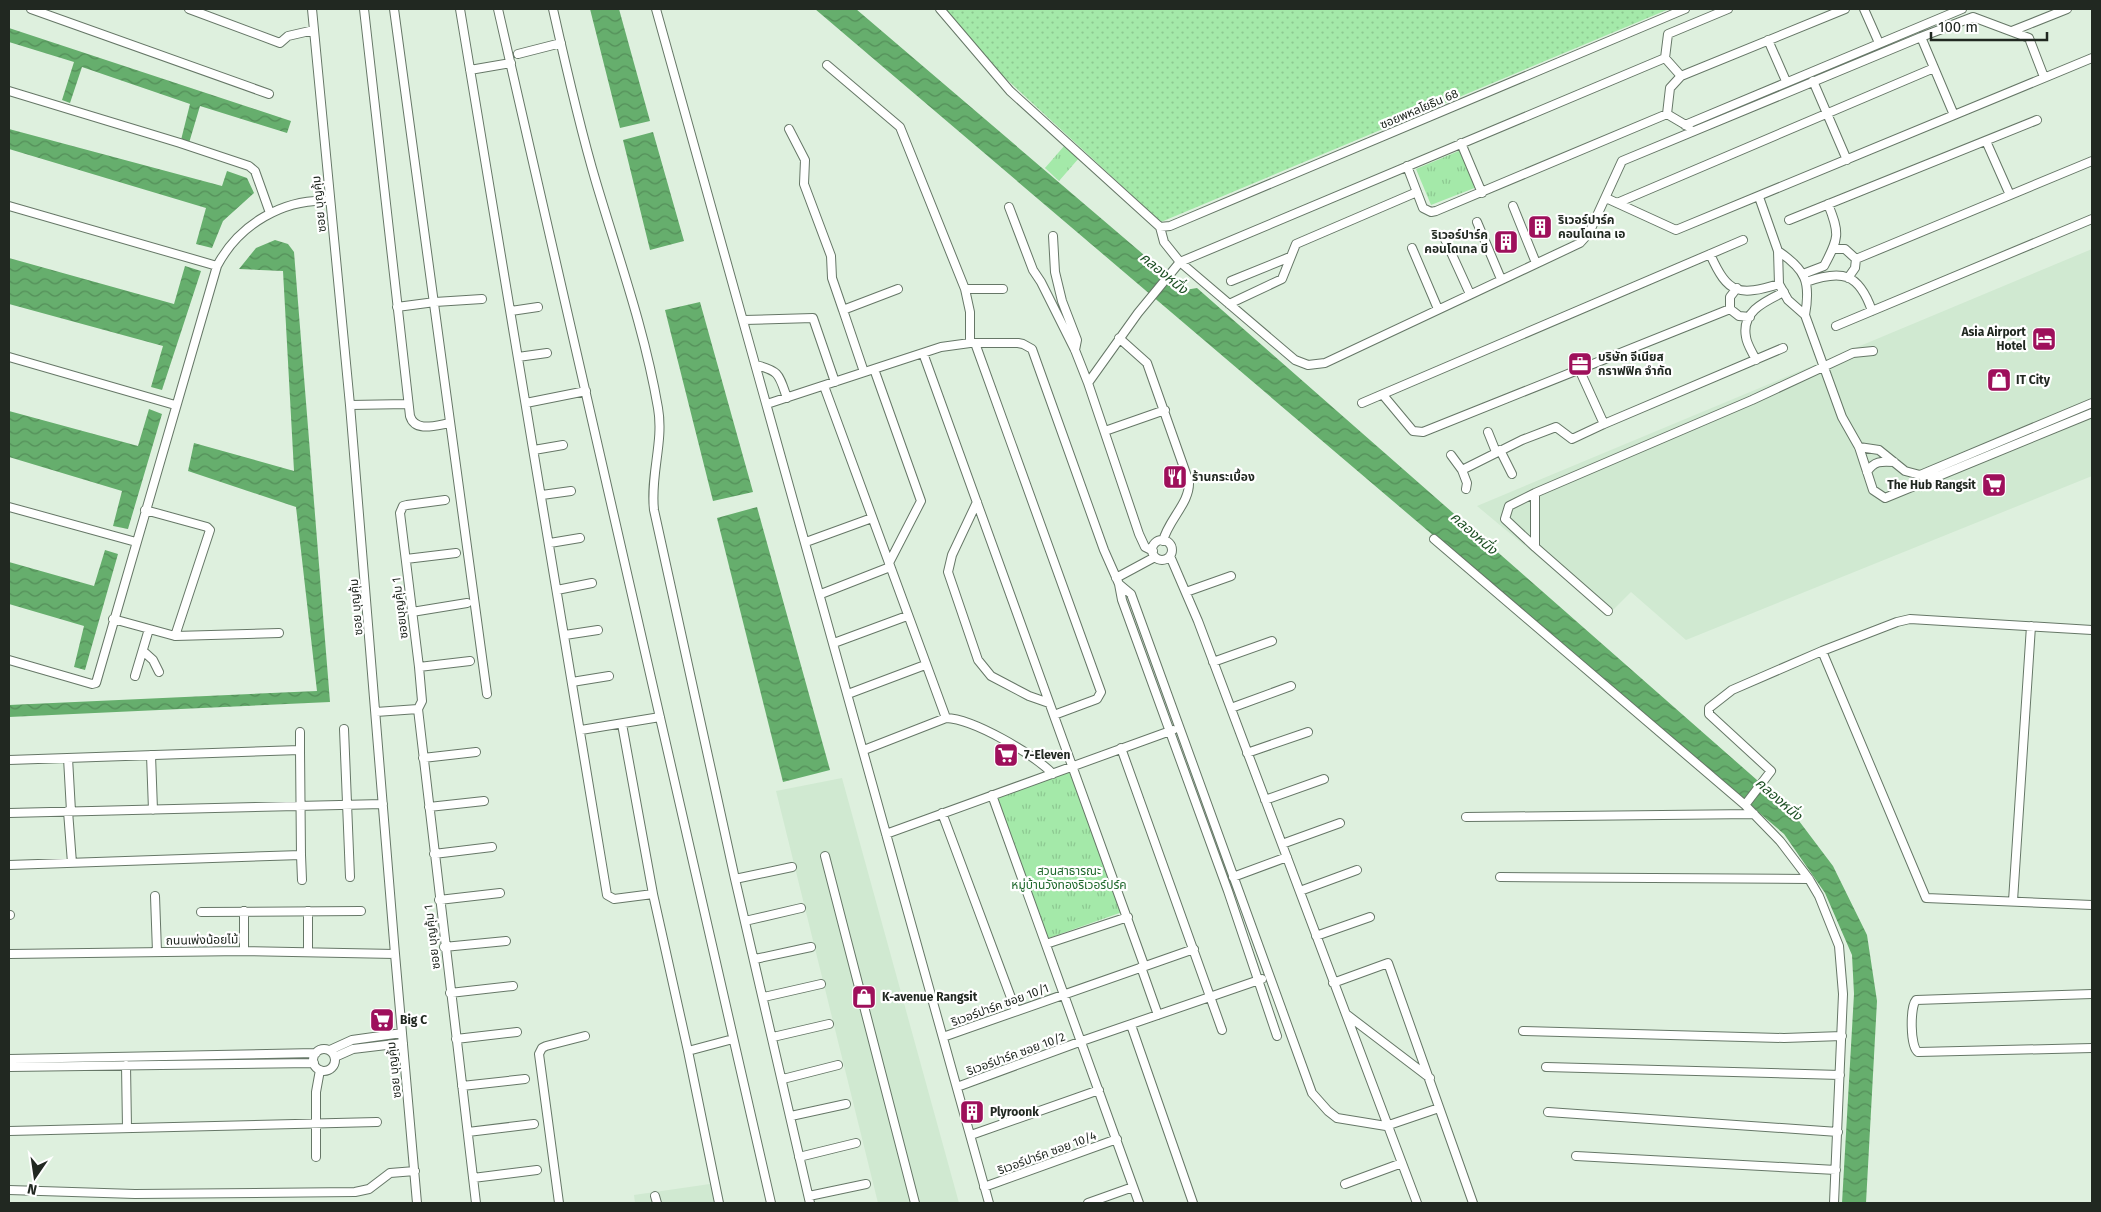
<svg xmlns="http://www.w3.org/2000/svg" width="2101" height="1212" viewBox="0 0 2101 1212" font-family="'Fira Sans','Noto Sans Thai',sans-serif">
	<defs>
		<pattern id="grass-dots" width="8" height="8" patternUnits="userSpaceOnUse" patternTransform="scale(1.25)"><rect width="8" height="8" fill="#a4e9a9"/><path d="M2 2h.1M6 6h.1" fill="none" stroke="#8dc891" stroke-width="1.8" stroke-linecap="round"/></pattern>
		<pattern id="park-tufts" width="24" height="20" patternUnits="userSpaceOnUse" patternTransform="scale(1.25)"><rect width="24" height="20" fill="#a4e9a9"/><path d="M3 7l-1-3M5 7V3M7 7l1-3M15 17l-1-3M17 17v-4M19 17l1-3" fill="none" stroke="#8dc891"/></pattern>
		<pattern id="water-waves" width="16" height="10" patternUnits="userSpaceOnUse" patternTransform="scale(1.25)"><rect width="16" height="10" fill="#66ae6d"/><path d="M0 5q4-4 8 0t8 0" fill="none" stroke="#548e59"/></pattern>
	</defs>
	<rect width="100%" height="100%" fill="#def0de"/>
	<!-- built -->
	<path fill="#d0e9d1" d="M2092 249V476L1686 640 1631 592 1608 615 1477 506Z
		M842 778 959 1203H878L776 791Z
		M710 1184 714 1203H635L634 1195Z"/>
	<!-- grass -->
	<path fill="url(#grass-dots)" d="M944 9H1669L1161 222 988 62Z"/>
	<!-- park -->
	<path fill="url(#park-tufts)" d="M1065 145 1079 158 1059 181 1045 168Z
		M1461 150 1477 187 1431 205 1416 169Z
		M1073 768 1128 910 1046 939 995 797Z"/>
	<!-- water -->
	<path fill="url(#water-waves)" d="M590 9H619L650 121 620 128Z
		M815 9H856L1185 290 1197 288 1790 809 1833 866 1867 935 1877 1001 1866 1203H1842L1854 994 1852 955 1825 893 1784 834Z
		M9 28 291 121 287 133 200 106 189 143 181 140 190 104 82 67 70 103 62 100 74 62 9 42Z
		M9 129 222 186 227 171 247 178 254 193 223 221 212 248 196 244 206 208 9 149Z
		M653 132 684 241 650 250 623 140Z
		M275 240 288 244 294 252 330 702 9 717V705L317 691 296 507 188 471 194 443 294 471 283 271 239 269 256 248Z
		M9 258 174 304 185 266 201 271 162 390 151 387 163 346 9 304Z
		M700 302 753 492 713 501 665 310Z
		M149 409 162 414 128 529 113 526 122 491 9 457V411L138 446Z
		M757 507 830 770 783 782 717 518Z
		M105 550 118 554 85 670 74 667 84 626 9 604V562L94 586Z"/>
	<g fill="none" stroke-linecap="round" stroke-linejoin="round">
		<defs>
			<path id="minor" d="M31 9 269 94
				M189 9 280 43 288 36 314 30
				M312 9 350 405 395 954 417 1203
				M364 9 410 416C415 433 437 425 450 423
				M394 9 487 694
				M460 9 607 895 614 899 653 894 688 1051 733 1039
				M498 9 771 1203
				M553 9C566 67 579 125 596 182 618 256 645 331 658 408 664 442 650 475 654 510L735 879 810 1203
				M656 9 989 1203
				M940 9 1010 91 1160 227 1164 242 1180 262 1295 360 1308 365 1325 363 1580 243 1589 233 1622 161 1921 37 1973 17 2029 38 2044 77
				M1864 9 1879 43
				M2012 31 2067 9
				M1921 37 1954 115
				M1768 40 1786 81
				M518 54 561 43
				M827 65 900 127 965 289 970 312V343
				M470 70 511 63
				M1681 76 1665 58 1668 34 1728 9
				M1813 81 1847 160
				M9 91 180 143 249 166 255 171 270 213
				M1667 114 1670 88 1681 76 1845 9
				M1667 114 1689 127
				M1685 125 1962 9
				M789 129 805 160 804 184 831 256 832 278 843 310
				M1986 141 2010 195
				M1461 143 1482 193
				M1407 166 1423 208 1431 212 1436 211 1667 114
				M1759 197 1778 251 1779 284 1788 300 1805 315 1842 417 1859 447 1873 490 1885 498 2092 413
				M1606 198 1676 230 2092 58
				M1617 203 1934 68
				M9 206 217 266
				M1513 206 1536 263
				M1009 207 1033 270 1041 282 1075 350 1088 383
				M1789 220 2037 120
				M1477 222 1501 279
				M1160 227 1170 226 1685 9
				M1053 236 1055 272 1062 301 1077 340 1075 350
				M1444 237 1470 294
				M1412 248 1438 309
				M1833 249H1845L1856 259 1855 268 1848 278
				M1778 251C1806 270 1811 282 1805 315
				M1710 254C1728 295 1739 296 1779 284
				M1856 259 2092 161
				M1803 274 1824 266C1839 238 1840 234 1828 204
				M1231 281 1290 257
				M1806 282C1842 269 1859 273 1872 311
				M1737 288 1730 297V309L1739 316 1750 317
				M965 289H1003
				M1229 304 1282 279 1296 244 1417 192
				M397 307 435 302 482 299
				M511 311 538 307
				M744 320 813 318 835 382
				M1836 326 2092 219
				M1119 338 1147 363 1189 482C1190 503 1168 520 1163 541
				M975 343 1101 692 1097 699 1054 715
				M923 353 1144 965
				M9 357 175 405
				M518 357 547 353
				M1756 360C1753 353 1747 345 1746 337 1741 311 1766 301 1784 292
				M756 365C780 371 779 375 787 398
				M874 369 921 501 889 563
				M1579 369 1604 424
				M864 372 843 310 898 289
				M824 386 946 718
				M1383 395 1413 431 1423 432 1730 309
				M526 403 586 391
				M1362 403 1743 240
				M767 404 941 347 970 343H1018L1023 344 1032 349 1104 550 1119 584 1131 594 1312 1093 1328 1111 1337 1118 1386 1126 1439 1108
				M350 405 408 404
				M1105 431 1165 410
				M1488 432 1496 452
				M1859 447 1879 450 1905 471 1920 475 2092 403
				M534 450 563 445
				M1500 450 1512 474
				M1451 455 1462 470 1522 440 1556 427 1572 439 1604 424 1783 348
				M1462 470 1467 483 1466 489
				M1867 472C1874 461 1881 461 1894 462
				M1535 493 1509 506 1505 519 1535 547
				M542 495 571 491
				M977 502 952 555 948 572 978 660 991 676 1029 696 1049 703
				M9 507 136 542
				M1434 539 1745 805 1780 841 1809 879 1819 896 1839 946 1843 994 1834 1203
				M1152 550a10 10 0 1 1 20 0a10 10 0 1 1-20 0Z
				M806 542 872 518
				M550 543 580 538
				M1153 551 1145 547 1139 534 1088 383 1138 313 1180 262 1665 58
				M1170 556 1198 621 1417 1203
				M406 559 456 553
				M1116 578 1155 557
				M1119 584 1122 600 1228 891 1277 1036
				M557 590 592 583
				M1186 592 1231 576
				M821 594 890 567
				M1608 611 1535 547V493L1752 400 1853 353 1873 351
				M412 612 467 603
				M113 619 175 636 210 530 207 527 145 510
				M565 635 598 630
				M175 636 279 633
				M834 643 907 616
				M143 651 153 660 159 672
				M1822 651 1926 898 2092 905
				M9 660 92 684 96 683 217 266C239 224 284 198 330 201
				M1213 662 1272 641
				M419 667 470 661
				M135 676 149 629
				M572 682 609 676
				M848 694 925 665
				M1231 708 1291 686
				M418 709 422 701 419 667 400 513 403 506 407 505 445 500
				M376 712 418 709 476 1203
				M622 724 653 894
				M344 729 350 877
				M581 730 660 717
				M1121 748 1222 1030
				M300 750V732
				M864 750 946 718C974 719 1033 754 1053 774
				M1247 753 1308 732
				M151 755 153 810
				M68 758 71 811
				M423 758 476 752
				M9 760 300 750 301 855 9 865
				M992 795 1139 1203
				M1265 800 1324 779
				M1745 805 1771 771 1709 714V708L1732 690 1822 651 1897 622 1910 619 2092 630
				M429 807 484 801
				M68 811 72 863
				M9 813 383 804
				M942 813 1016 1011
				M1466 817 1754 814
				M886 834 1173 730
				M1282 844 1340 823
				M434 854 492 847
				M301 855 302 880
				M825 856 915 1203
				M1233 877 1287 857
				M1500 877 1809 879
				M735 879 792 867
				M1300 891 1357 870
				M155 896 157 952
				M439 900 500 893
				M2013 901 2031 626
				M201 912 361 911
				M9 915H10
				M745 921 801 908
				M1316 936 1370 917
				M1046 944 1128 917
				M444 947 506 941
				M244 951V911
				M308 952V911
				M9 954 244 951 395 954
				M755 959 811 947
				M1141 967 1158 1015
				M1333 983 1388 963 1473 1203
				M450 993 513 986
				M2092 994 1916 1000C1910 1007 1910 1047 1918 1052L2092 1048
				M764 997 821 984
				M1346 1014 1430 1078
				M1131 1025 1193 1203
				M1523 1031 1784 1038 1842 1036
				M773 1037 829 1024
				M943 1037 1194 949
				M456 1039 517 1032
				M313 1060a11 11 0 1 1 22 0a11 11 0 1 1-22 0Z
				M330 1050 352 1040 402 1033
				M688 1051 719 1203
				M335 1057 353 1049 403 1043
				M9 1059 316 1053
				M126 1065 127 1128
				M9 1067 314 1063
				M1546 1067 1840 1075
				M783 1079 838 1065
				M462 1086 525 1079
				M957 1087 1082 1041 1262 979
				M1548 1112 1838 1132
				M791 1116 846 1104
				M9 1131 377 1122
				M468 1132 534 1124
				M971 1135 1099 1090
				M1576 1156 1836 1170
				M316 1157V1092L320 1070
				M799 1157 856 1143
				M473 1178 537 1170
				M1345 1184 1402 1163
				M984 1187 1117 1139
				M9 1190 135 1194 355 1192 369 1189 390 1173 415 1171
				M655 1196 657 1203
				M809 1196 866 1184
				M559 1203 539 1054 542 1048 546 1046 585 1036
				M1088 1203 1133 1187"/>
		</defs>
		<!-- minor casing -->
		<use href="#minor" stroke="#667767" stroke-width="10"/>
		<!-- minor -->
		<use href="#minor" stroke="#fff" stroke-width="8"/>
	</g>
	<!-- icons -->
	<defs>
		<symbol id="building-square" viewBox="-11 -11 22 22"><rect x="-9" y="-9" width="18" height="18" rx="4" fill="#9e105b" stroke="#fff"/><path d="M-4-6H4V6H1V3H-1V6H-4ZM-2.5-4.3h1.7v1.8h-1.7ZM.8-4.3h1.7v1.8H.8ZM-2.5-1h1.7V.8h-1.7ZM.8-1h1.7V.8H.8Z" fill="#fff"/></symbol>
		<symbol id="hotel-square" viewBox="-11 -11 22 22"><rect x="-9" y="-9" width="18" height="18" rx="4" fill="#9e105b" stroke="#fff"/><path d="M-6-4.5h1.5V1H6V5H4.5V3h-9V5H-6ZM-4 0a1.8 1.8 0 1 1 3.6 0ZM.5 0V-2.5h3Q6-2.5 6 0Z" fill="#fff"/></symbol>
		<symbol id="office-square" viewBox="-11 -11 22 22"><rect x="-9" y="-9" width="18" height="18" rx="4" fill="#9e105b" stroke="#fff"/><path d="M-6-3h4V-5.5h4V-3h4V5H-6ZM-1-4.5V-3h2v-1.5ZM-6 0V1H6V0Z" fill="#fff"/></symbol>
		<symbol id="shop-square" viewBox="-11 -11 22 22"><rect x="-9" y="-9" width="18" height="18" rx="4" fill="#9e105b" stroke="#fff"/><path d="M-5-2.5h2.3a2.7 3.5 0 0 1 5.4 0H5L5.5 6h-11ZM-1.5-2.5h3a1.5 2.3 0 0 0-3 0Z" fill="#fff"/></symbol>
		<symbol id="restaurant-square" viewBox="-11 -11 22 22"><rect x="-9" y="-9" width="18" height="18" rx="4" fill="#9e105b" stroke="#fff"/><path d="M-5-6h1v4h1v-4h1v4h1v-4h1v5L-1.5 .5V6h-2V.5L-5-1ZM5-6V6H3V1.5H1.5Q1.5-4 5-6Z" fill="#fff"/></symbol>
		<symbol id="supermarket-square" viewBox="-11 -11 22 22"><rect x="-9" y="-9" width="18" height="18" rx="4" fill="#9e105b" stroke="#fff"/><path d="M-6-5.5h2.5l.6 2H6L4.5 2H-2.5L-4.4-4H-6ZM-1.5 3.2a1.3 1.3 0 1 0 .1 0ZM3 3.2a1.3 1.3 0 1 0 .1 0Z" fill="#fff"/></symbol>
	</defs>
	<g fill-rule="evenodd">
		<use href="#building-square" x="1526" y="213" width="28" height="28"/>
		<use href="#building-square" x="1492" y="228" width="28" height="28"/>
		<use href="#hotel-square" x="2030" y="325" width="28" height="28"/>
		<use href="#office-square" x="1566" y="350" width="28" height="28"/>
		<use href="#shop-square" x="1985" y="366" width="28" height="28"/>
		<use href="#restaurant-square" x="1161" y="463" width="28" height="28"/>
		<use href="#supermarket-square" x="1980" y="471" width="28" height="28"/>
		<use href="#supermarket-square" x="992" y="741" width="28" height="28"/>
		<use href="#shop-square" x="850" y="983" width="28" height="28"/>
		<use href="#supermarket-square" x="368" y="1006" width="28" height="28"/>
		<use href="#building-square" x="958" y="1098" width="28" height="28"/>
	</g>
	<g text-anchor="middle" stroke-width="4.5" stroke-linejoin="round" paint-order="stroke">
		<!-- street labels -->
		<g font-size="12" fill="#212821" stroke="#fff">
			<text transform="translate(1419 109) rotate(-23)" y="4">ซอยพหลโยธิน 68</text>
			<text transform="translate(319 204) rotate(-96)" y="4">ซอย บุญคุ้ม</text>
			<text transform="translate(356 607) rotate(-95)" y="4">ซอย บุญคุ้ม</text>
			<text transform="translate(400 608) rotate(-97)" y="4">ซอยบุญคุ้ม 1</text>
			<text transform="translate(432 937) rotate(-97)" y="4">ซอย บุญคุ้ม 1</text>
			<text transform="translate(202 940) rotate(-1)" y="4">ถนนเพ่งน้อยไม้</text>
			<text transform="translate(1000 1005) rotate(-20)" y="4">ริเวอร์ปาร์ค ซอย 10/1</text>
			<text transform="translate(1016 1054) rotate(-20)" y="4">ริเวอร์ปาร์ค ซอย 10/2</text>
			<text transform="translate(394 1070) rotate(-96)" y="4">ซอย บุญคุ้ม</text>
			<text transform="translate(1047 1153) rotate(-20)" y="4">ริเวอร์ปาร์ค ซอย 10/4</text>
		</g>
		<!-- poi labels -->
		<g font-size="12" font-weight="bold" fill="#212821" stroke="#fff" text-anchor="start">
			<text x="1558" y="224">ริเวอร์ปาร์ค<tspan x="1558" dy="14">คอนโดเทล เอ</tspan></text>
			<text x="1488" y="239" text-anchor="end">ริเวอร์ปาร์ค<tspan x="1488" dy="14">คอนโดเทล บี</tspan></text>
			<text x="2026" y="336" text-anchor="end">Asia Airport<tspan x="2026" dy="14">Hotel</tspan></text>
			<text x="1598" y="361">บริษัท จีเนียส<tspan x="1598" dy="14">กราฟฟิค จำกัด</tspan></text>
			<text x="2016" y="384">IT City</text>
			<text x="1192" y="481">ร้านกระเบื้อง</text>
			<text x="1976" y="489" text-anchor="end">The Hub Rangsit</text>
			<text x="1024" y="759">7-Eleven</text>
			<text x="882" y="1001">K-avenue Rangsit</text>
			<text x="400" y="1024">Big C</text>
			<text x="990" y="1116">Plyroonk</text>
		</g>
		<!-- park labels -->
		<g font-size="12" fill="#1e682b" stroke="#fff">
			<text x="1069" y="875">สวนสาธารณะ<tspan x="1069" dy="14">หมู่บ้านวังทองริเวอร์ปร์ค</tspan></text>
		</g>
		<!-- water labels -->
		<g font-size="14" font-style="italic" fill="#1d5024" stroke="#fff">
			<text transform="translate(1164 273) rotate(39)" y="5">คลองหนึ่ง</text>
			<text transform="translate(1474 533) rotate(41)" y="5">คลองหนึ่ง</text>
			<text transform="translate(1779 799) rotate(41)" y="5">คลองหนึ่ง</text>
		</g>
	</g>
	<!-- border -->
	<rect width="2101" height="1212" fill="none" stroke="#212821" stroke-width="20"/>
	<!-- north arrow -->
	<g transform="translate(35 1177) rotate(193)" stroke="#ffffff" stroke-width="4" paint-order="stroke">
	<path d="M0-4L9 19L0 12L-9 19Z" fill="#212821"/>
	<text y="-8" font-size="14" font-weight="bold" text-anchor="middle" fill="#212821">N</text>
	</g>
	<!-- scale -->
	<path d="M1931 32v8h116v-8" fill="none" stroke="#212821" stroke-width="2.5"/>
	<text x="1938" y="32" font-size="15" fill="#212821" stroke="#ffffff" stroke-width="4" paint-order="stroke">100 m</text>
</svg>
